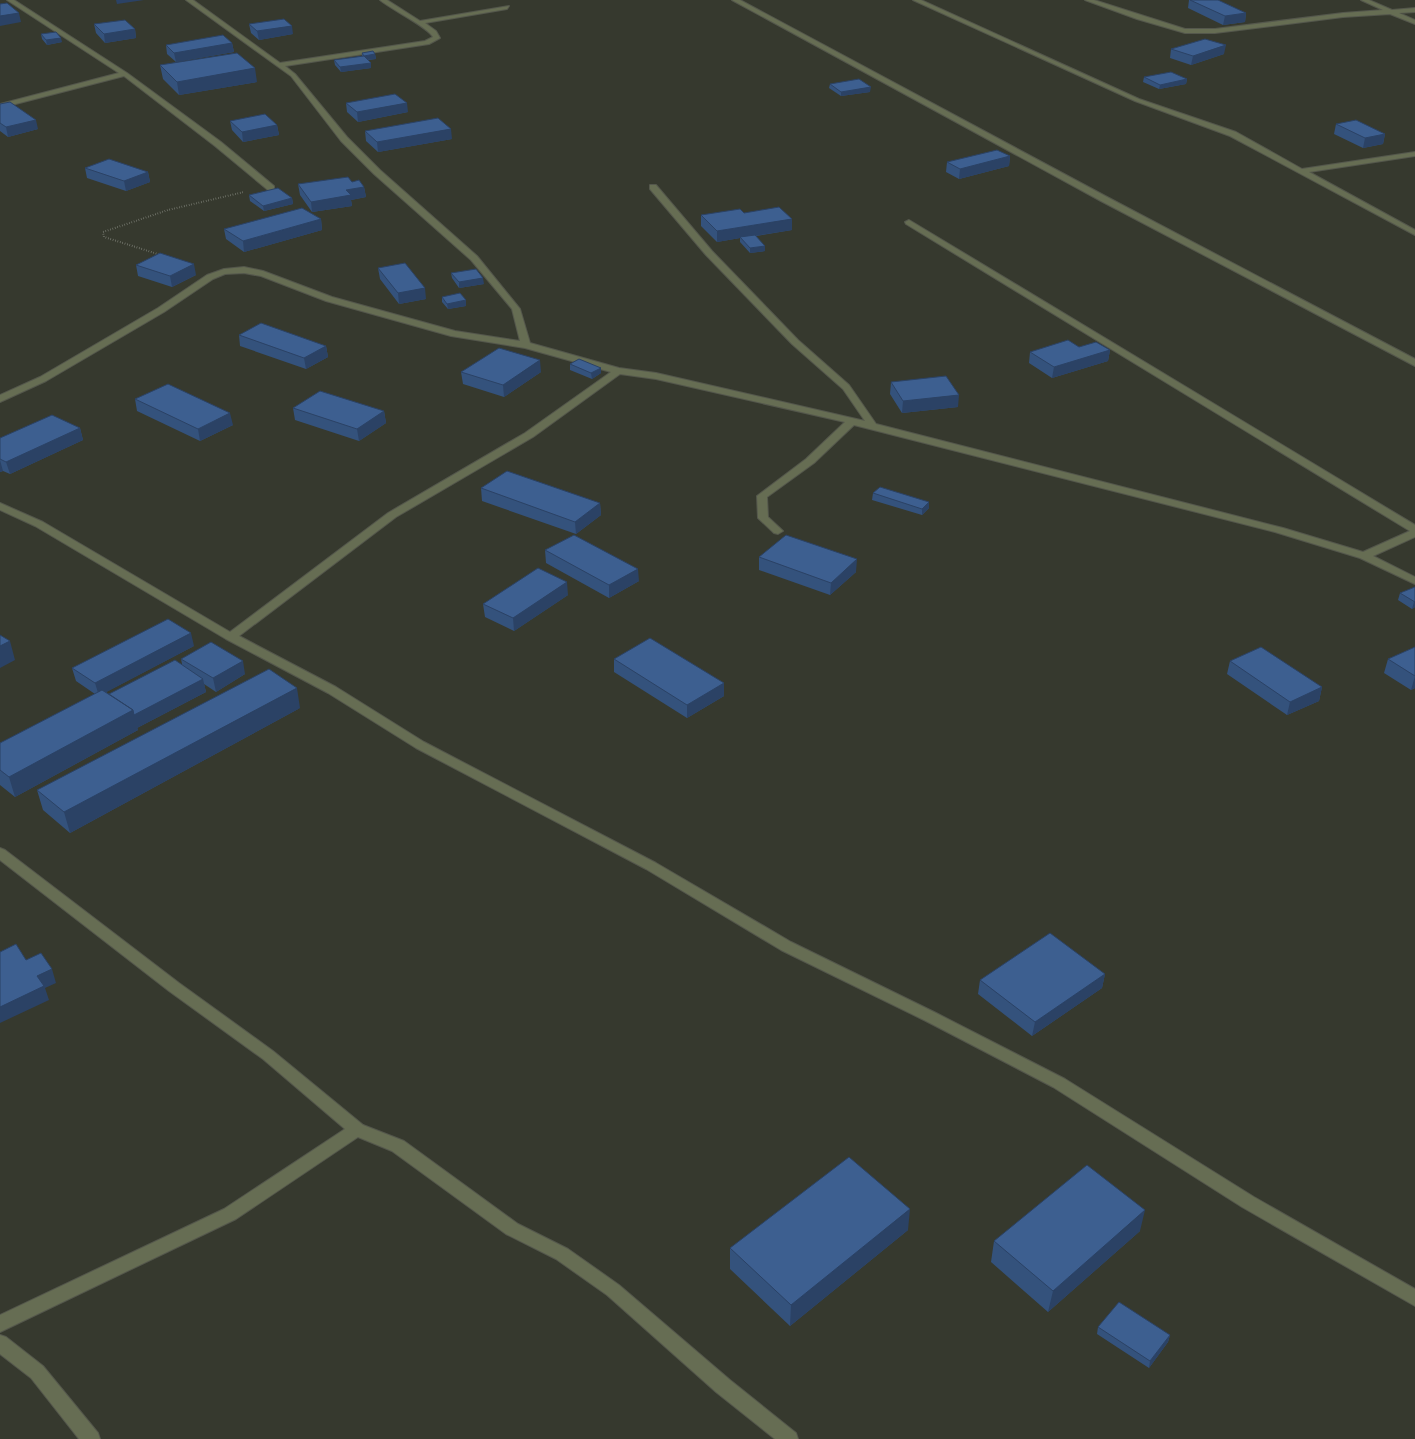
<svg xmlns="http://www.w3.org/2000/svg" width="1415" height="1439" viewBox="0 0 1415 1439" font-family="Raleway,sans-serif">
	<rect width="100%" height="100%" fill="#36392e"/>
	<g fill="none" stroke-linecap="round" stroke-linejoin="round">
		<defs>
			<path id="minor" d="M7 0H14L127 73 221 142 274 186V190H268L215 146 124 76 0 108V104L119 73Z
				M186 0H193L280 63 425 41 433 37C428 27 392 10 380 0H387L420 21 509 6 507 9 425 23 436 31 440 38 429 44 285 66 295 74 347 137 380 170 477 256 520 309 530 343 619 368 656 373 865 421 843 389 792 344 706 255 650 189V185H656L712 251 798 340 849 385 876 424 1283 528 1363 552 1410 531 906 224 905 222 909 220 1415 525V537L1373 556 1415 577V584L1360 558 1275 532 854 425 814 463 767 497 768 517 783 531 778 534 774 533 758 518 757 496 806 459 845 422 656 379 620 374 533 437 396 517 239 636 336 687 424 742 656 863 791 942 936 1013 1065 1079 1254 1197 1415 1289V1306L1242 1207 1053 1087 926 1021 781 950 646 869 416 748 328 693 226 639 35 526 0 510V503L43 522 230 632 388 513 525 433 611 372 525 348 451 336 326 301 261 276 244 273 225 274 213 279 164 312 46 381 0 402V395L40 377 158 308 207 275 224 269 244 267 263 271 332 297 455 331 520 341 512 309 471 260 374 174 341 141 291 76Z
				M732 0H740L1107 197 1415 359V366L1101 201Z
				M913 0H921L1139 99 1236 132 1302 169 1415 152V156L1309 172 1415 230V235L1230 136 1135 101Z
				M1085 0H1094L1185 29H1215L1343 13 1383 10 1361 0H1369L1392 10 1415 8V12L1399 13 1415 20V24L1390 14 1343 17 1215 33H1185L1137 19Z
				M0 848 5 850 179 983 273 1051 363 1125 404 1141 518 1224 568 1249 619 1285 730 1380 796 1433 798 1439H775L716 1392 607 1295 556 1259 506 1234 392 1151 358 1137 236 1219 0 1332V1315L224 1209 345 1129 263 1059 169 991 0 860Z
				M0 1335 6 1337 43 1366 98 1433 100 1439H79L31 1378 0 1354Z"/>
		</defs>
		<!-- minor casing -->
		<use href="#minor" stroke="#54574c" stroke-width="2"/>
		<!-- path -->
		<path stroke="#8d9087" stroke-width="2" stroke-dasharray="0.5 2" stroke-linecap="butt" d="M161 255 104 237 103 232 168 210 244 192"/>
		<!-- minor -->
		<use href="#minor" fill="#666d53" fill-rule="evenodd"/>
	</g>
	<!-- wall -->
	<path fill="#34527c" d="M1189 0H1218L1246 13 1245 22 1223 25 1188 8Z
		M94 24 135 29 136 38 105 43 96 33Z
		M249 24 293 34 259 40 251 33Z
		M41 34 62 42 47 45 42 39Z
		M232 43 234 52 176 62 167 54 166 45Z
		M1171 49 1224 54 1191 65 1170 58Z
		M362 53 375 54 376 59 368 60 371 63V68L341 72 335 65 334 60 362 56Z
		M160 65 257 82 179 95 163 79Z
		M1144 77 1187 79 1186 84 1159 89 1143 82Z
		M830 84 870 92 841 96 829 88Z
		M346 103 408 112 358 122 347 112Z
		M0 104 38 129 8 137 0 131Z
		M230 121 277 125 279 135 243 142 232 130Z
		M1336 124 1385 134 1383 144 1363 148 1334 134Z
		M365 131 452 139 378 152 366 141Z
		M1010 156 1009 166 959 179 946 172 947 162Z
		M85 168 148 172 150 182 126 191 87 178Z
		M352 182 364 187 366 197 351 200 352 206 312 212 300 195 298 184Z
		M249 195 292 198 293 204 264 211 250 201Z
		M744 213 792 230 756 236 765 251 750 253 740 242V238L717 242 701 226V215Z
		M321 219 322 230 244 252 226 239 224 229Z
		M136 265 196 275 172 287 138 276Z
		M378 268 426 299 399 304 380 279Z
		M451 273 484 284 459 288 452 278Z
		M442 297 466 300V306L448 309 442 302Z
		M239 335 326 346 328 357 306 369 240 346Z
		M1110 350 1108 361 1052 378 1029 363 1030 352Z
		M570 364 601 368V373L592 379 570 370Z
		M461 372H541L504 397 463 384Z
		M891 382 958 407 902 413 890 394Z
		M135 399 233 425 200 441 137 411Z
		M293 408 384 411 386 423 359 441 295 420Z
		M80 428 83 440 10 474 3 471 0 472V438Z
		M481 488 600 503 601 515 576 534 482 501Z
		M873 493 929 502V508L922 515 872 500Z
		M545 550 639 581 609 598 546 563Z
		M759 557 856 572 830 595 759 570Z
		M1415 587V607L1412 609 1398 600 1400 593Z
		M568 595 514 631 485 617 483 604Z
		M194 646 106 692 109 694 182 664 181 659 245 674 216 692 204 684 206 692 137 728 138 730 15 797 0 785V743L95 694 76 681 72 668Z
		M1415 647V688L1411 690 1384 673 1388 659Z
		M614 659 724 683V696L687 718 614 672Z
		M1230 661 1322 687 1319 701 1287 715 1227 674Z
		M300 708 70 833 43 810 37 790Z
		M1105 974 1102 988 1032 1036 978 994 980 980Z
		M908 1230 790 1326 730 1269V1248Z
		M1140 1231 1048 1312 991 1262 994 1241Z
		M1098 1327 1170 1335 1168 1342 1149 1368 1097 1334Z"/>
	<!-- shaded-wall -->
	<path fill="#2b4265" d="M116 0H144L117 4Z
		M19 13 21 22 0 26V16Z
		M1246 13 1245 22 1223 25 1225 16Z
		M292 26 293 34 259 40 257 31Z
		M135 29 136 38 105 43 104 34Z
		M61 38 62 42 47 45 46 40Z
		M232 43 234 52 176 62 174 53Z
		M1226 45 1224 54 1191 65 1193 56Z
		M375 54 376 59 365 60 364 56Z
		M371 63V68L341 72 340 67Z
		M255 68 257 82 179 95 177 82Z
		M1187 79 1186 84 1159 89 1160 85Z
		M871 87 870 92 841 96V92Z
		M407 103 408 112 358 122 357 112Z
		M36 120 38 129 8 137 6 127Z
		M277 125 279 135 243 142 242 132Z
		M451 129 452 139 378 152 377 142Z
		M1385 134 1383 144 1363 148 1365 138Z
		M1010 156 1009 166 959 179 960 169Z
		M148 172 150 182 126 191 124 181Z
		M364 187 366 197 351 200 352 206 312 212 311 202 346 190Z
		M292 198 293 204 264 211 263 206Z
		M321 219 322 230 244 252 243 241Z
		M792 219V230L741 238 740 237V238L717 242V231Z
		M765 246V251L750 253V248Z
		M194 264 196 275 172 287 170 276Z
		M483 278 484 284 459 288V282Z
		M425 288 426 299 399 304 398 293Z
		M466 300V306L448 309 447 304Z
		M326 346 328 357 306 369 304 358Z
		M1110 350 1108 361 1052 378 1054 367Z
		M540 360 541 372 504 397 503 385Z
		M601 368V373L592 379 591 373Z
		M959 395 958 407 902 413 903 401Z
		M384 411 386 423 359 441 357 429Z
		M230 413 233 425 200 441 198 429Z
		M80 428 83 440 10 474 6 462Z
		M0 460 3 471 0 472Z
		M929 502V508L922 515V509Z
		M600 503 601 515 576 534 575 522Z
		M857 559 856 572 830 595 831 583Z
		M638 569 639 581 609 598V585Z
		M567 582 568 595 514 631 513 618Z
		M1414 602H1415V607L1412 609Z
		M191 633 194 646 99 696 95 683Z
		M10 641 15 660 0 668V646Z
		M243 661 245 674 216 692 213 678Z
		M1415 676V688L1411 690Z
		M203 679 206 692 137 728 134 715Z
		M724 683V696L687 718V705Z
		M1322 687 1319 701 1287 715 1290 702Z
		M297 688 300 708 70 833 64 812Z
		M133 710 138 730 15 797 9 777Z
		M52 969 56 983 45 988 49 1000 0 1023V1007L37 976Z
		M1105 974 1102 988 1032 1036 1035 1022Z
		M910 1209 908 1230 790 1326 791 1305Z
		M1145 1210 1140 1231 1048 1312 1053 1291Z
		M1170 1335 1168 1342 1149 1368 1150 1361Z"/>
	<!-- building -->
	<path fill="#3d5f90" stroke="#2b4265" d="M1190 0H1218L1246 13 1225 16Z
		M7 3 19 13 0 16V4Z
		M284 19 292 26 257 31 249 24Z
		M125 20 135 29 104 34 94 24Z
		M56 32 61 38 46 40 41 34Z
		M223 35 232 43 174 53 166 45Z
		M1205 39 1226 45 1193 56 1171 49Z
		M373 51 375 54 364 56 362 53Z
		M237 53 255 68 177 82 160 65Z
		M364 56 371 63 340 67 334 60Z
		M1171 72 1187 79 1160 85 1144 77Z
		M859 79 871 87 841 92 830 84Z
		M395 94 407 103 357 112 346 103Z
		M10 102 36 120 6 127 0 123V104Z
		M265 114 277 125 242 132 230 121Z
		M438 118 451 129 377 142 365 131Z
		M1356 120 1385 134 1365 138 1336 124Z
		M997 150 1010 156 960 169 947 162Z
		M109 159 148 172 124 181 85 168Z
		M348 177 352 182 359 180 364 187 346 190 351 195 311 202 298 184Z
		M278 188 292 198 263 206 249 195Z
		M779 207 792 219 717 231 701 215 740 209 744 213Z
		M302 208 321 219 243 241 224 229Z
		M755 235 765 246 750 248 740 237Z
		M160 253 194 264 170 276 136 265Z
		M405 263 425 288 398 293 378 268Z
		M476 269 483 278 459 282 451 273Z
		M460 293 466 300 447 304 442 297Z
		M261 323 326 346 304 358 239 335Z
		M1068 340 1079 347 1096 342 1110 350 1054 367 1030 352Z
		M499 348 540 360 503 385 461 372Z
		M579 359 601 368 591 373 570 364Z
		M946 376 959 395 903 401 891 382Z
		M168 384 230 413 198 429 135 399Z
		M320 391 384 411 357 429 293 408Z
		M52 415 80 428 6 462 0 459V438Z
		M507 471 600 503 575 522 481 488Z
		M880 487 929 502 922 509 873 493Z
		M574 535 638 569 609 585 545 550Z
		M786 535 857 559 831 583 759 557Z
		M538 568 567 582 513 618 483 604Z
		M1415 587V602L1400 593Z
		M168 619 191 633 95 683 72 668Z
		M0 635 10 641 0 646Z
		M650 638 724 683 687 705 614 659Z
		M211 642 243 661 213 678 181 659Z
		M1261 647 1322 687 1290 702 1230 661Z
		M1415 647V676L1388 659Z
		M175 660 203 679 134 715 133 710 109 694Z
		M269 669 297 688 64 812 37 790Z
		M102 690 133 710 9 777 0 770V743Z
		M1050 933 1105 974 1035 1022 980 980Z
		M16 944 26 960 41 953 52 969 37 976 44 986 0 1007V952Z
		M849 1157 910 1209 791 1305 730 1248Z
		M1087 1165 1145 1210 1053 1291 994 1241Z
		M1119 1302 1170 1335 1150 1361 1098 1327Z"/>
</svg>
